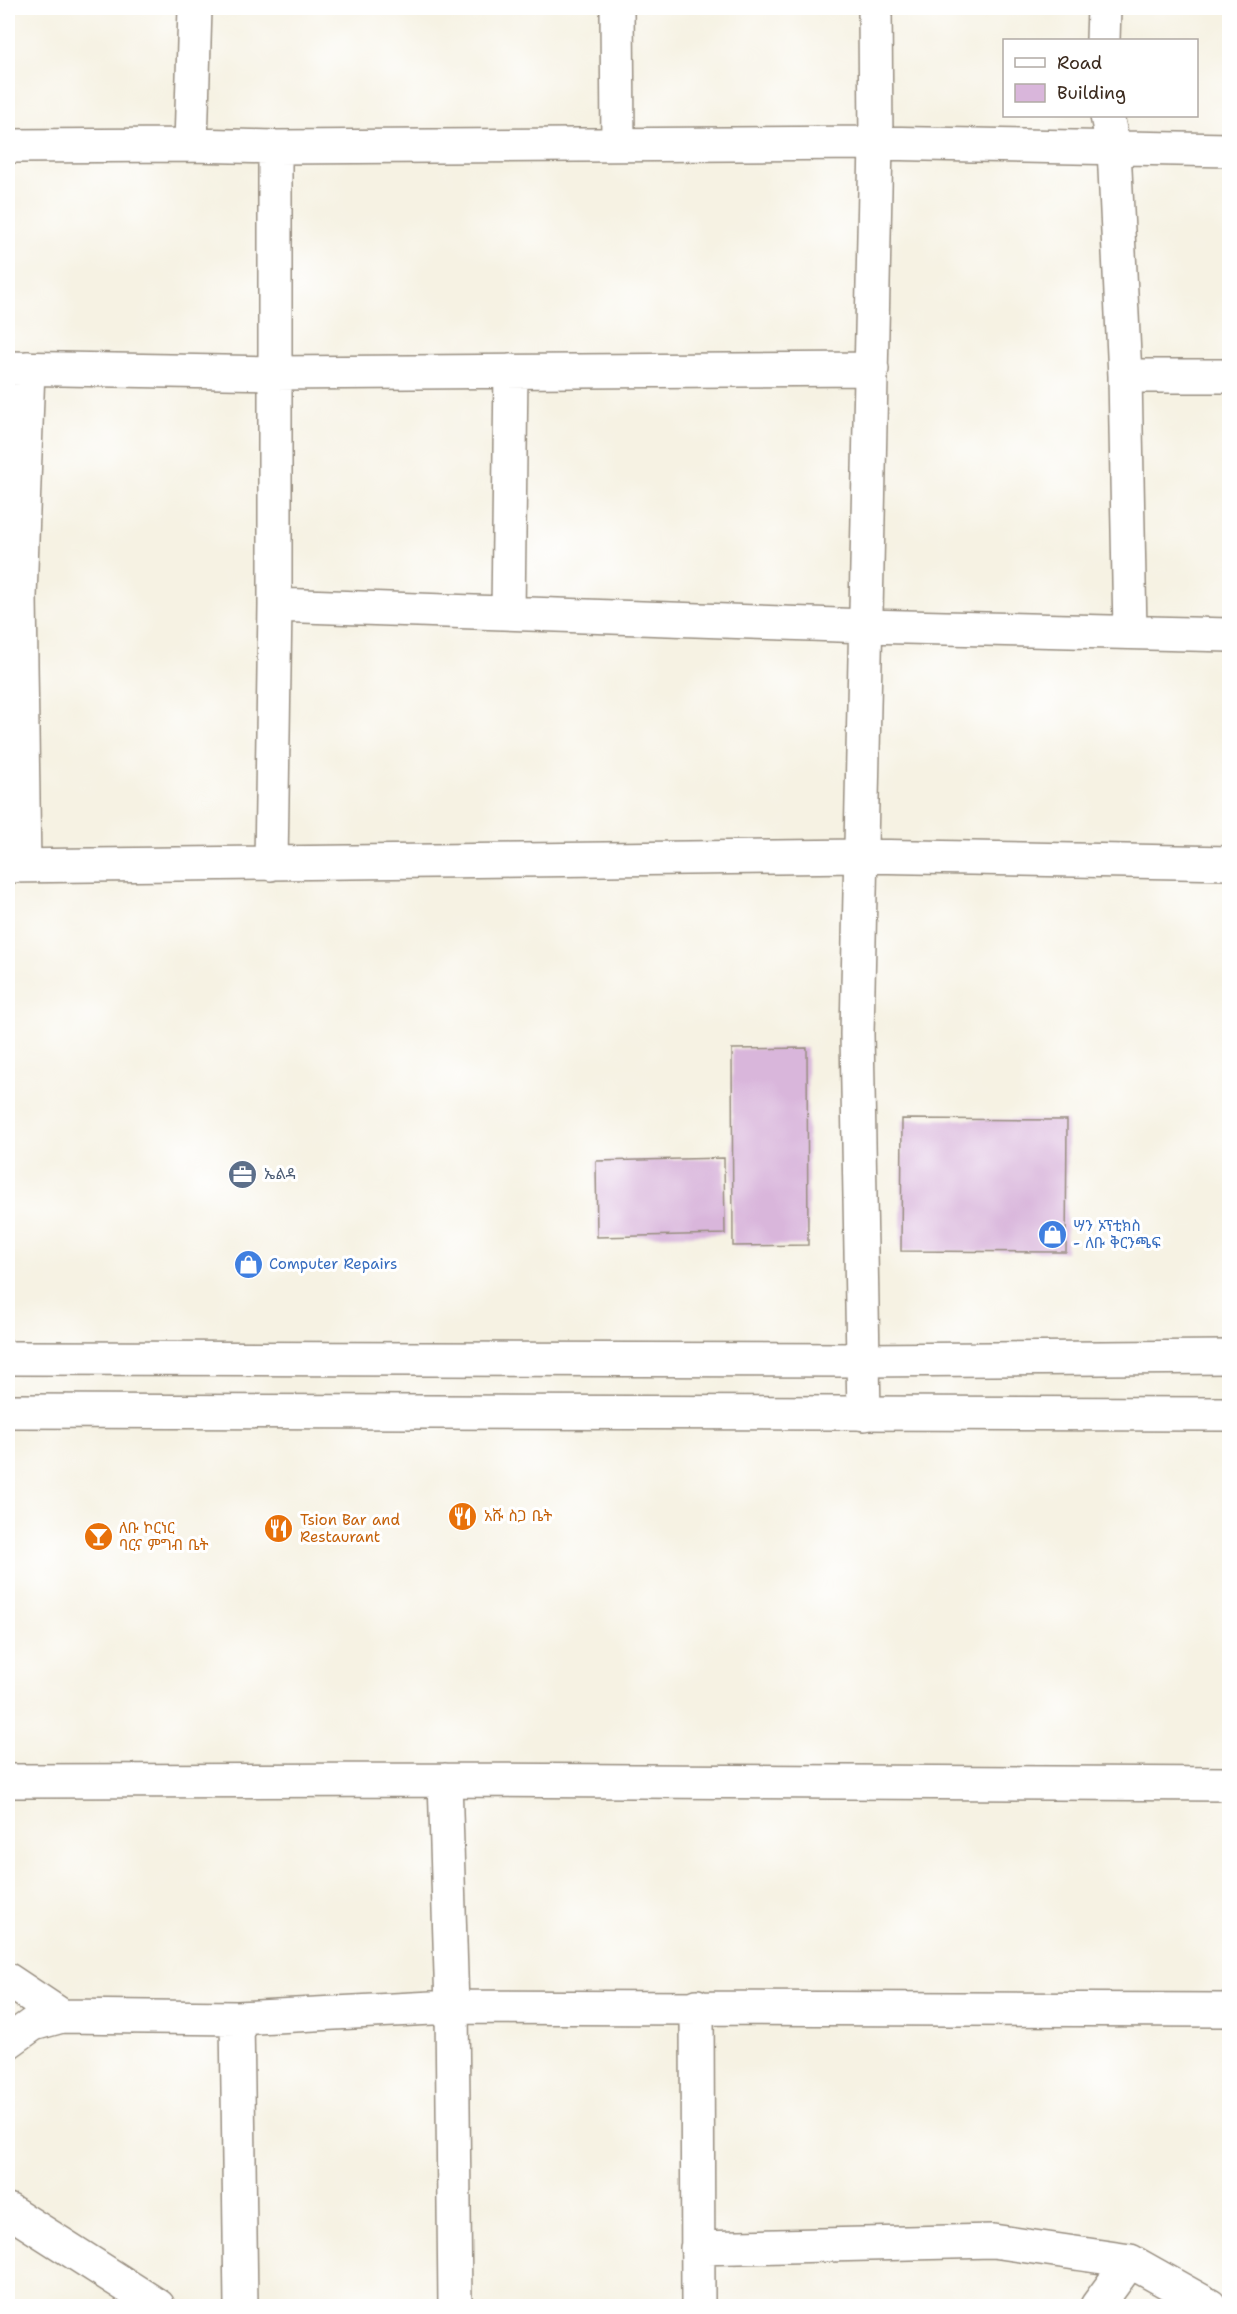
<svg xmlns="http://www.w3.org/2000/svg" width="1237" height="2314" viewBox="0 0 1237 2314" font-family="'Shantell Sans','Noto Sans Ethiopic',sans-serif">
	<rect width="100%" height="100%" fill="#fff"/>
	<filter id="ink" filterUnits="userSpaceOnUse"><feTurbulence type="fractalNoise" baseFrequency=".0167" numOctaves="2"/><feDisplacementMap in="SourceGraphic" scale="12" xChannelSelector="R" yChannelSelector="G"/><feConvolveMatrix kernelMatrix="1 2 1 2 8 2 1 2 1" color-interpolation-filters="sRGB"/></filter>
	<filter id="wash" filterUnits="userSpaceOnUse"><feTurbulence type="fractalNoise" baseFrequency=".008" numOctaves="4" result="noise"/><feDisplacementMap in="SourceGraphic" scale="24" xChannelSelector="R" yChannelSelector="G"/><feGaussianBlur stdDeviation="1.35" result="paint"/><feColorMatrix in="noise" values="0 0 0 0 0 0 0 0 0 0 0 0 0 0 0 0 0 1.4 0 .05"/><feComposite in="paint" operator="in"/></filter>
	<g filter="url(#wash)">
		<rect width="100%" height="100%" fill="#f6f2e3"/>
		<g id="blocks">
			<!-- building -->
			<path fill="#d9b6db" d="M807 1048 808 1245 733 1246 732 1049Z
				M902 1119 1067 1120 1066 1252 901 1251Z
				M724 1158 725 1234 597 1237 596 1161Z"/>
		</g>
	</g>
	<g filter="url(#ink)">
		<use href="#blocks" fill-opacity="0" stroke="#988e80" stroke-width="1.5"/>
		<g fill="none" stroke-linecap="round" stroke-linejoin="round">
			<defs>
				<path id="street" d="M617 8 618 144
					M1103 40 1104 8
					M1107 116 1114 149 1125 376 1130 632
					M191 145 195 8
					M8 146 191 145 275 147 876 143 1230 150
					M8 368 274 373 872 369
					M1125 376H1230
					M275 605 866 626 1230 635
					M508 613 511 371
					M271 864 275 605V147
					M8 866 861 856 1230 863
					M24 866 20 597 28 368
					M864 1414 857 1034 876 143 875 8
					M445 1780 452 2007 455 2306
					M8 1781 445 1780 1230 1784
					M8 1980 62 2016
					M697 2006 698 2306
					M237 2018 241 2306
					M8 2042 33 2024 62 2016 237 2018 452 2007 1230 2010
					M8 2210 158 2306
					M697 2248 993 2241 1130 2261
					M1097 2306 1130 2261 1210 2306"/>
				<path id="primary" d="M8 1358 862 1360 1230 1357
					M8 1411 1230 1414"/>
			</defs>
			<!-- street casing -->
			<use href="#street" stroke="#988e80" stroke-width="36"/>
			<!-- primary casing -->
			<use href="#primary" stroke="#988e80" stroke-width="36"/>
			<!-- street -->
			<use href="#street" stroke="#fff" stroke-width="33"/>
			<!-- primary -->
			<use href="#primary" stroke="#fff" stroke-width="33"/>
		</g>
	</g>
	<!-- icons -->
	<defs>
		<symbol id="office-disc" viewBox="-11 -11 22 22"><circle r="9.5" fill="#5c6f8a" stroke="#fff"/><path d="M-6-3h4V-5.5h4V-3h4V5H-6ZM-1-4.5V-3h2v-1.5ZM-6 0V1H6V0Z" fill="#fff"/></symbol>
		<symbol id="shop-disc" viewBox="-11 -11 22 22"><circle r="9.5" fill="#3f7fe0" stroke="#fff"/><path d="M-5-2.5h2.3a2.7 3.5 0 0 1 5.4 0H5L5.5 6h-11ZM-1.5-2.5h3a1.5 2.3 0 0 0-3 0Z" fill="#fff"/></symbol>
		<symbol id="restaurant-disc" viewBox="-11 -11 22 22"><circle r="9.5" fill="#e8710a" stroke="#fff"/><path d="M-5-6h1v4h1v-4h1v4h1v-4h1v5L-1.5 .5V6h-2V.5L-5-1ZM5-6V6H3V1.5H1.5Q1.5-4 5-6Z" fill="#fff"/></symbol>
		<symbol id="bar-disc" viewBox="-11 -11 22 22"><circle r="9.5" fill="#e8710a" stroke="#fff"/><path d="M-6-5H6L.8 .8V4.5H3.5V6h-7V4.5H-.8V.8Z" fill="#fff"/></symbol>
	</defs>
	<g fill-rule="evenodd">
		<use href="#office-disc" x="226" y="1158" width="33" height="33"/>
		<use href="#shop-disc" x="1036" y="1218" width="33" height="33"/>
		<use href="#shop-disc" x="232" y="1248" width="33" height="33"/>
		<use href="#restaurant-disc" x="446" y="1500" width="33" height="33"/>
		<use href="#restaurant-disc" x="262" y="1512" width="33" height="33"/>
		<use href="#bar-disc" x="82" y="1520" width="33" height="33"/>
	</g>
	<g text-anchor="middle" stroke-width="6" stroke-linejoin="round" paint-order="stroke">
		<!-- service labels -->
		<g font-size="15" fill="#4e5e75" stroke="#fff" text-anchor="start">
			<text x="264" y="1179">ኤልዳ</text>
		</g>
		<!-- shop labels -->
		<g font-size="15" fill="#366cbe" stroke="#fff" text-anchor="start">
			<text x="1073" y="1231">ሣን ኦፕቲክስ<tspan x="1073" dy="17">- ለቡ ቅርንጫፍ</tspan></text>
			<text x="269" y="1269">Computer Repairs</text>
		</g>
		<!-- food labels -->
		<g font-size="15" fill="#c56008" stroke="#fff" text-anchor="start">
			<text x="484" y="1521">አሹ ስጋ ቤት</text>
			<text x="300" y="1525">Tsion Bar and<tspan x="300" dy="17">Restaurant</tspan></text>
			<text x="119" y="1533">ለቡ ኮርነር<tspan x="119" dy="17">ባርና ምግብ ቤት</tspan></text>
		</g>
	</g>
	<!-- margin -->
	<rect width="1237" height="2314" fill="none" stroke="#fff" stroke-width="30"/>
	<!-- legend -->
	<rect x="1003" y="39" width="195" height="78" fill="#ffffff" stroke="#b1aaa5" stroke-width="1.5"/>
	<rect x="1015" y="58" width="30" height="9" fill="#ffffff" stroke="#b1aaa5" stroke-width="1.5"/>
	<text x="1057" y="69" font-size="18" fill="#3b2a1e">Road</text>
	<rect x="1015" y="84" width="30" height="18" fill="#d9b6db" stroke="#b1aaa5" stroke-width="1.5"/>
	<text x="1057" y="99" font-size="18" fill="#3b2a1e">Building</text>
</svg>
